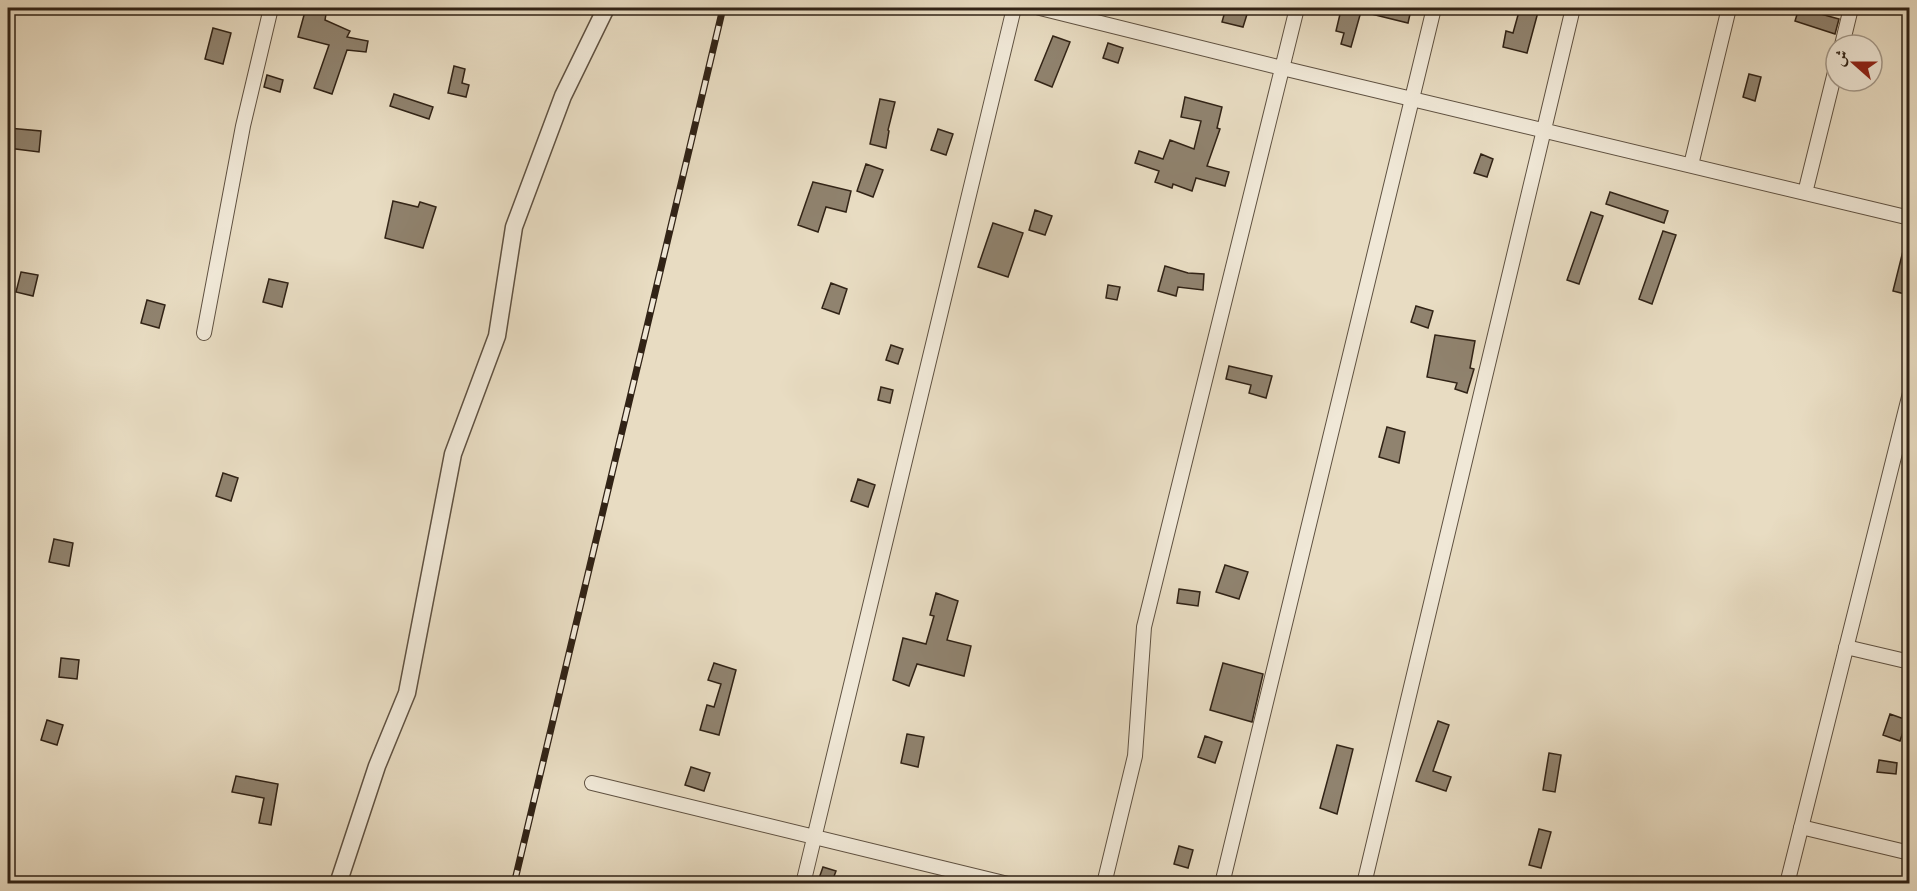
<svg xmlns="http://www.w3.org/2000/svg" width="1917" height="891" viewBox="0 0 1917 891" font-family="'IM FELL Great Primer',Amiri,serif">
	<rect width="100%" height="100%" fill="#e8dcc2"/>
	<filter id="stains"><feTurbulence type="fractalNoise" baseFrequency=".00333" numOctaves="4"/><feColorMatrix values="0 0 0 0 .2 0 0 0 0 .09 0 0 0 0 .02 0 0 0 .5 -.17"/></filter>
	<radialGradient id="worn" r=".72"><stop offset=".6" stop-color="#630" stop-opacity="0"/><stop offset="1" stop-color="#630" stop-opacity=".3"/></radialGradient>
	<!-- building -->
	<path fill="#90836f" stroke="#312316" stroke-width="1.5" d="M306 8 326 14 325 20 350 31 347 37 368 41 366 52 347 50 332 94 314 88 329 45 298 37Z
		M1226 8H1249L1243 27 1222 22Z
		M1350 8H1362L1351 47 1341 44 1344 33 1336 31 1341 10 1349 12Z
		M1364 8H1395L1411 10 1408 23 1363 12Z
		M1520 8 1538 12 1527 53 1503 47 1506 31 1513 33Z
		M1799 8 1839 19 1835 34 1795 21Z
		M213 28 231 33 223 64 205 59Z
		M1053 36 1070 42 1052 87 1035 80Z
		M1108 43 1123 48 1118 63 1103 58Z
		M454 66 465 69 462 83 469 85 466 97 448 93Z
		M1749 74 1761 77 1755 101 1743 97Z
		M267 75 283 80 280 92 264 87Z
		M394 94 433 107 429 119 390 106Z
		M1185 97 1222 107 1217 128 1220 129 1207 166 1229 172 1225 186 1196 178 1192 191 1173 184 1172 188 1155 182 1159 171 1135 163 1139 151 1163 159 1170 140 1194 149 1201 121 1181 117Z
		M880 99 895 102 888 130 889 131 886 148 870 144Z
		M8 128 41 131 39 152 8 148Z
		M938 129 953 134 946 155 931 150Z
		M1481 154 1493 159 1487 177 1474 173Z
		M866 164 883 170 873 197 857 191Z
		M813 182 851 191 846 212 826 207 818 232 798 225Z
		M1610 192 1668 211 1664 223 1606 204Z
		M393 201 418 207 420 202 436 207 423 248 385 238Z
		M1035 210 1052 216 1045 235 1029 230Z
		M1591 212 1603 216 1579 284 1567 280Z
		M993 223 1023 233 1008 277 978 267Z
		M1663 231 1676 235 1652 304 1639 299Z
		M1905 243 1910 244V275L1905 294 1893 291Z
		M1165 266 1188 273 1204 274 1203 290 1178 287 1176 296 1158 291Z
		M21 272 38 275 33 296 16 292Z
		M269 279 288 283 282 307 263 302Z
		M831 283 847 289 839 314 822 308Z
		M1108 285 1120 287 1117 300 1106 298Z
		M147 300 165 305 159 328 141 323Z
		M1416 306 1433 311 1428 328 1411 322Z
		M1435 335 1475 341 1470 368 1474 369 1467 393 1455 389 1457 383 1427 377Z
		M891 345 903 349 898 364 886 360Z
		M1229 366 1272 376 1266 398 1249 393 1251 385 1226 379Z
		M881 387 893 390 890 403 878 400Z
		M1387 427 1405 432 1399 463 1379 457Z
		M223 473 238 478 231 501 216 496Z
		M858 479 875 485 868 507 851 501Z
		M54 539 73 543 69 566 49 562Z
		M1225 565 1248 572 1239 599 1216 592Z
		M1179 589 1200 592 1198 606 1177 603Z
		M936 593 958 601 947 640 971 646 964 676 917 664 909 686 893 680 903 638 926 644 934 616 930 615Z
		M61 658 79 660 77 679 59 677Z
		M714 663 736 670 719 735 700 730 707 705 714 707 721 684 708 680Z
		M1223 663 1263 674 1252 722 1210 710Z
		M1890 714 1907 720 1900 741 1883 735Z
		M47 720 63 725 57 745 41 740Z
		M1438 721 1449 725 1433 771 1451 777 1446 791 1416 781Z
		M907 734 924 737 918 767 901 763Z
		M1205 736 1222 742 1215 763 1198 757Z
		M1337 745 1353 749 1337 814 1320 808Z
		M1549 753 1561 755 1555 792 1543 790Z
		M1879 760 1897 763 1896 774 1877 772Z
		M691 767 710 773 704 791 685 785Z
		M236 776 278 784 271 825 259 823 264 798 232 792Z
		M1539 829 1551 832 1541 868 1529 865Z
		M1179 846 1193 850 1188 868 1174 864Z
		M823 867 836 871 831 884H817Z"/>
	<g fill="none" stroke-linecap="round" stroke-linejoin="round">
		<defs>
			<path id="minor" d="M1040 8 1282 68 1910 218
				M1842 45 1851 8
				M1691 165 1729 8
				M1805 193 1836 68
				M204 333 243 126 271 8
				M1846 647 1910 662
				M592 783 1008 884
				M1801 827 1910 853
				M803 884 1014 8
				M1104 884 1135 756 1144 627 1297 8
				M1222 884 1434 8
				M1364 884 1573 8
				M1787 884 1910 393"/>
			<path id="tertiary" d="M338 884 377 766 407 693 453 454 497 336 514 227 563 96 606 8"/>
		</defs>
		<!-- minor casing -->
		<use href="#minor" stroke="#5f5141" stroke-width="16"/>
		<!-- tertiary casing -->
		<use href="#tertiary" stroke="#5f5141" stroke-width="19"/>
		<!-- minor -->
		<use href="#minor" stroke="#f0e8d7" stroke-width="14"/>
		<!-- tertiary -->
		<use href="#tertiary" stroke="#f0e8d7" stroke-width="16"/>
		<defs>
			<path id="rail" d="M514 884 723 8"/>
		</defs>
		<!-- rail casing -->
		<use href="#rail" stroke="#312316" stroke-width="7"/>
		<!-- rail -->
		<use href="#rail" stroke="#f0e8d7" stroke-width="4.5" stroke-dasharray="14" stroke-linecap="butt"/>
	</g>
	<!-- margin -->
	<rect width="1917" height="891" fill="none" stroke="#e8dcc2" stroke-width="30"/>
	<rect x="9" y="9" width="1899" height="873" fill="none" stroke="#312316" stroke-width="3"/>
	<rect x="15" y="15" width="1887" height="861" fill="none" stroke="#312316" stroke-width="1.5"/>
	<!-- north arrow -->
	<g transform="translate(1854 63) rotate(291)"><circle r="28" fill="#f0e8d7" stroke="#a4998a" stroke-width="1.5"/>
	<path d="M0-4.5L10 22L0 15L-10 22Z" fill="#8f2418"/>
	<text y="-9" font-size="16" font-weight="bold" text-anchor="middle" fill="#312316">ش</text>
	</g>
	<rect width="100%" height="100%" filter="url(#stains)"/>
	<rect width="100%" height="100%" fill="url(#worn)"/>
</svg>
